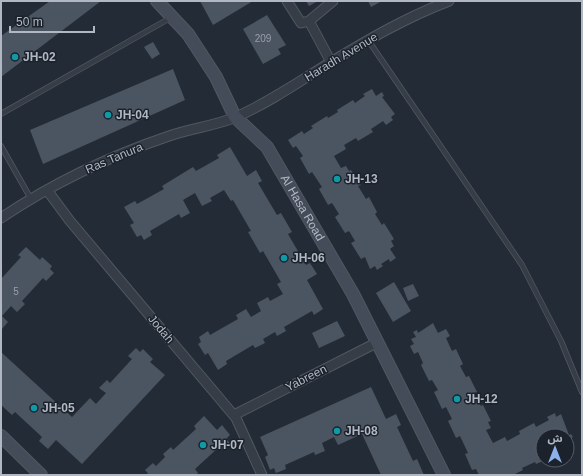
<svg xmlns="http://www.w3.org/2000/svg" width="583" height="476" viewBox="0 0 583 476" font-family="Helvetica,'Noto Sans Arabic',sans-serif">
	<rect width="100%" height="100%" fill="#232b36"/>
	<!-- building -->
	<path fill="#4b5561" d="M50 1H101L1 77V36Z
		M200 1H253L213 25Z
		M306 1H318L309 6Z
		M368 1H382L371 7Z
		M267 15 286 45 278 49 281 54 263 64 243 29Z
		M153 42 160 54 152 59 144 47Z
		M173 69 185 100 43 164 30 130Z
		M372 89 376 96 382 92 384 96 382 97 395 114 391 117 393 120 386 125 383 121 371 129 373 132 358 141 356 138 344 145 346 149 334 156 341 168 346 166 349 171 351 170 361 185 358 186 366 199 369 197 377 212 375 214 382 225 384 223 394 239 391 241 394 246 390 249 396 258 390 262 389 259 381 264 383 266 377 270 375 266 370 269 365 257 361 259 351 243 355 241 349 231 345 233 335 217 339 214 332 203 328 205 319 189 322 187 312 172 309 174 300 158 303 156 296 146 293 148 288 140 302 131 304 134 313 128 311 126 327 116 328 118 338 112 337 110 353 100 355 103 365 96 363 94Z
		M230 147 247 176 256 170 262 181 258 183 277 215 281 213 292 232 288 234 306 265 310 263 317 274 307 280 323 309 314 315 312 311 284 327 286 331 277 336 275 332 263 339 265 343 255 348 253 345 226 361 227 364 218 370 208 353 205 355 198 344 201 342 199 337 208 331 210 335 238 319 236 315 246 309 251 317 261 311 257 303 268 297 270 301 283 294 277 284 281 282 263 251 260 253 248 232 251 231 233 200 231 201 224 190 210 198 212 201 202 206 195 193 183 200 190 213 181 218 179 214 150 231 152 235 144 240 141 235 137 237 130 225 134 223 124 207 135 201 137 204 164 189 162 186 193 167 196 171 219 158 217 155Z
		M26 247 40 260 42 257 52 266 50 269 54 273 46 281 43 278 22 301 25 304 17 312 11 306 2 316 8 322 1 330V279L21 257 18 255Z
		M394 282 411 311 393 322 376 293Z
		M413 284 419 296 408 301 403 288Z
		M337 321 345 336 319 348 312 333Z
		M433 323 438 333 446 329 450 336 446 338 452 351 456 349 463 364 460 366 466 377 469 376 477 392 474 393 481 406 483 405 491 421 488 422 491 428 486 430 493 443 505 437 507 441 520 434 519 431 534 423 536 427 549 420 547 417 555 413 556 417 561 414 569 435 571 434 573 437 569 439 573 446 567 449V436H543V461L536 464 535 462 522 468 523 470 513 475H479L476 469 472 470 465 454 468 453 460 436 456 438 448 421 452 419 446 407 442 409 434 392 438 390 432 380 429 381 421 365 423 363 418 352 414 354 410 346 414 344 411 339 416 337 413 332 417 330 418 333Z
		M136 348 140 352 143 349 153 359 150 362 165 375 82 464 56 440 48 449 39 441 42 437 15 412 12 415 1 405V352L72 417 90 398 96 404 106 393 99 388 107 380 110 383 132 359 128 356Z
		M371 387 386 419 396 414 401 425 397 427 413 461 417 459 424 475H381L362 434 338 445 334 437 322 443 325 451 315 455 314 452 285 465 286 469 276 473 274 468 270 470 265 457 268 455 260 437Z
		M204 416 217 430 222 425 230 435 226 439 230 443 222 450 219 447 195 469 198 473 196 475H146L148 473 145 470 153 463 156 466 165 457 163 454 171 447 173 450 196 429 194 426Z"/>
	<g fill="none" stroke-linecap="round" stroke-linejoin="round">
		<defs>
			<path id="service" d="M368 40 522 265 561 341 582 392
				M1 114 172 17
				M1 146 31 199"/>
			<path id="minor" d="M287 1 301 23 309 21 333 1
				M309 21 331 62
				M47 190 70 221 236 418 262 475
				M1 218C53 183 110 156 169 136 191 128 215 126 236 117 270 102 300 81 331 62 369 39 407 17 449 1
				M234 415 378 342"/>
			<g id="secondary">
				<path id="s1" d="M157 1 188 34 216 77 235 117 267 147 353 294 444 475"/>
				<path d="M1 436 41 475"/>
			</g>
		</defs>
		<!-- service casing -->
		<use href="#service" stroke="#515861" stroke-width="6"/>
		<!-- minor casing -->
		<use href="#minor" stroke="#515861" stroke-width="11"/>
		<!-- secondary casing -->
		<use href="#secondary" stroke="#515861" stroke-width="14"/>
		<!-- service -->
		<use href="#service" stroke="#363d46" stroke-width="4.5"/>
		<!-- minor -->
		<use href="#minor" stroke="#363d46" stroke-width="9"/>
		<!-- secondary -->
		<use href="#secondary" stroke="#444c59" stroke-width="12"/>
	</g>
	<!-- markers -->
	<g fill="#0f9aa8" stroke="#1b222b" stroke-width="1.5">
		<circle cx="15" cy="57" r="4"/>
		<circle cx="108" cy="115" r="4"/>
		<circle cx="337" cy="179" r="4"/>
		<circle cx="284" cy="258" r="4"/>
		<circle cx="457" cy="399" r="4"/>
		<circle cx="34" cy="408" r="4"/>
		<circle cx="337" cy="431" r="4"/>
		<circle cx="203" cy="445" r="4"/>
	</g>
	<g text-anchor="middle" stroke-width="3" stroke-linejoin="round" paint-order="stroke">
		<!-- number labels -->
		<g font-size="10" fill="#989faa">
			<text x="263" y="42">209</text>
			<text x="16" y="295">5</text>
		</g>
		<!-- poi labels -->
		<g font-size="12" font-weight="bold" fill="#b1b8c3" stroke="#1b222b" text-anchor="start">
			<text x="23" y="61">JH-02</text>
			<text x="116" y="119">JH-04</text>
			<text x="345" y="183">JH-13</text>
			<text x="292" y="262">JH-06</text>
			<text x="465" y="403">JH-12</text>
			<text x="42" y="412">JH-05</text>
			<text x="345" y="435">JH-08</text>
			<text x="211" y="449">JH-07</text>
		</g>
		<!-- street labels -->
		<g font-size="12" fill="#b1b8c3" stroke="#1b222b">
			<text transform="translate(341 57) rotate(-31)" y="4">Haradh Avenue</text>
			<text transform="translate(114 158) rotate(-23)" y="4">Ras Tanura</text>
			<text dy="4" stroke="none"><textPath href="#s1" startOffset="255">Al Hasa Road</textPath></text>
			<text transform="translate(161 329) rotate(50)" y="4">Jodah</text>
			<text transform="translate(306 378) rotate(-27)" y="4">Yabreen</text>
		</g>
	</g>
	<!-- border -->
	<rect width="583" height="476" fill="none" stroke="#b1b8c3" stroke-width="4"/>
	<!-- north arrow -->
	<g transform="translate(555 448)"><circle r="19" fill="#1b222b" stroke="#575e68"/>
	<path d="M0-3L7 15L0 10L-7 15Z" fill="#8db1ec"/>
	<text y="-6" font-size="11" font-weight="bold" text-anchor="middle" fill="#b1b8c3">ش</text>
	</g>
	<!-- scale -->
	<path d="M10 26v6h84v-6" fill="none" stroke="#b1b8c3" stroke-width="2"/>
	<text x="16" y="26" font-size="12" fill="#b1b8c3" stroke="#1b222b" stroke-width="3" paint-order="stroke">50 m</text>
</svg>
